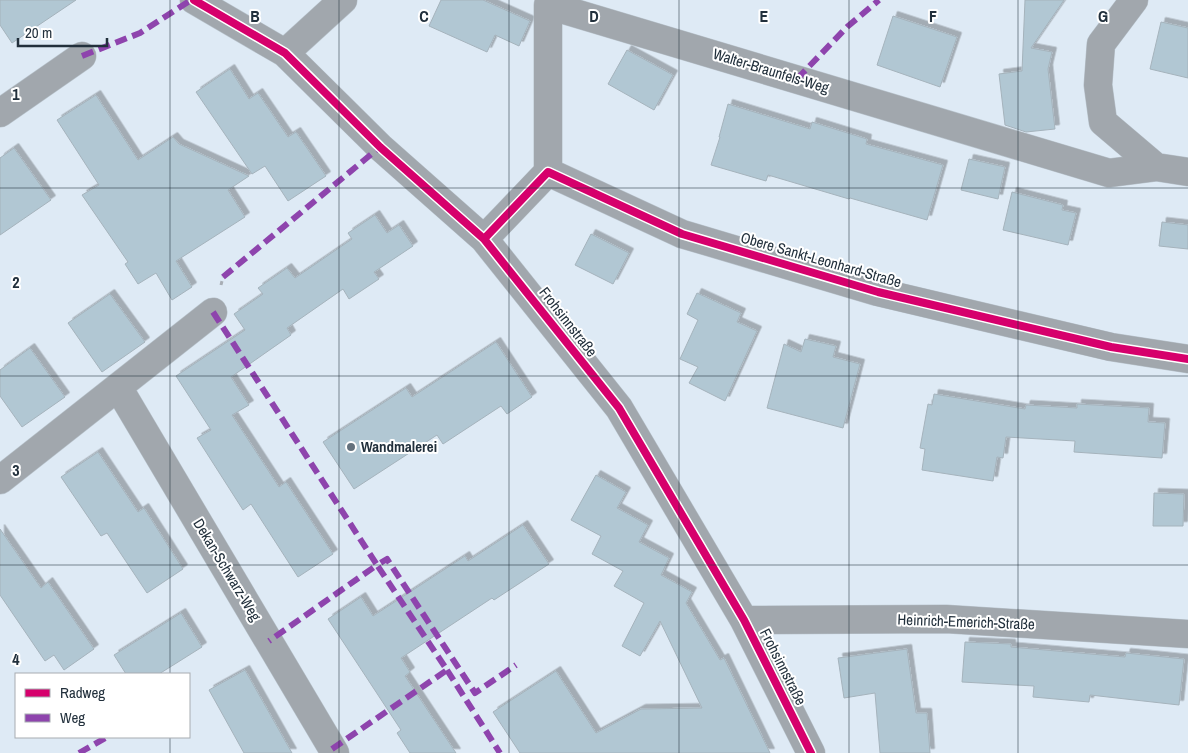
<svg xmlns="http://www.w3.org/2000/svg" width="1188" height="753" viewBox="0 0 1188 753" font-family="'Archivo Narrow',sans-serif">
	<defs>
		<filter id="shadow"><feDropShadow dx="4.5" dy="-4.5" stdDeviation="0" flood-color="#0004"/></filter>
	</defs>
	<rect width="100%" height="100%" fill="#deeaf5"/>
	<!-- building -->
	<path fill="#b1c7d3" stroke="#a5b3bc" filter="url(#shadow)" d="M0 0H76L12 43 0 25Z
		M441 0H483L530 21 519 46 495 35 487 52 429 26Z
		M1025 0H1064L1031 48 1052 52 1048 69 1055 129 1026 132 1005 125 999 74 1022 71Z
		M893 16 957 37 940 87 877 65Z
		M1161 22 1188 28V78L1150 69Z
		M627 50 673 75 654 110 608 84Z
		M230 69 249 99 258 93 288 137 296 132 326 176 288 201 265 166 252 174 196 92Z
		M96 95 138 160 173 137 179 144 249 176 228 190 245 217 176 261 192 287 172 300 156 273 138 284 125 264 128 262 82 195 99 185 57 120Z
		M728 104 810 129 812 122 867 139 866 144 943 165 927 220 850 198 849 199 768 175 766 181 711 165 720 137H719Z
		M14 148 51 200 0 235V158Z
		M969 159 1005 167 998 199 961 190Z
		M1012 192 1063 205 1062 210 1076 213 1068 245 1003 230Z
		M375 215 387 233 399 225 413 246 374 272 379 279 349 299 343 289 287 328 291 335 231 377 249 405 232 415 279 487 286 482 333 554 298 577 251 504 243 510 197 438 211 430 176 376 245 330 234 314 263 294 258 288 287 268 295 278 352 239 348 233Z
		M1162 222 1188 225V249L1159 246Z
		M591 234 629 253 613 284 575 265Z
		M697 293 741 313 737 322 757 331 725 401 689 383 698 367 680 359 698 320 687 314Z
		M110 294 145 342 102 372 68 323Z
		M805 339 836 346 833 357 860 364 843 428 767 408 784 344 801 352Z
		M496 342 532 397 507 414 501 406 443 444 437 435 354 489 323 442 406 388 412 397Z
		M30 348 65 397 22 427 0 396V370Z
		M934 394 1025 409 1026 405 1077 408V404L1149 408 1148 422 1165 423 1162 458 1074 452 1075 441 1006 437 1003 458 997 457 993 481 922 470 925 449 920 448 928 404 932 405Z
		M98 452 138 512 144 508 183 569 147 593 107 533 101 536 61 477Z
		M596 475 626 492 617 508 648 525 639 542 669 558 661 575 692 592 686 603 720 660 724 658 770 753H520L493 712 556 671 596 733 641 709 702 708 660 621 640 656 622 646 644 603 614 586 623 571 592 554 601 536 571 520Z
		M1154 493 1184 494 1183 526H1153Z
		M523 525 549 564 494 600 492 598 401 658 410 672 405 676 456 753H410L397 733 401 730 328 619 361 597 373 616 465 556 468 561Z
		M0 529 41 588 48 582 94 649 64 670 54 655 45 661 0 595Z
		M181 613 202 647 159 674H126L114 655Z
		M965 642 1011 644V647L1125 657 1126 653 1184 659 1179 705 1090 695 1089 702 1033 697 1034 686 962 682Z
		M907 649 916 713H927L930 753H880L875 693 844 698 838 658Z
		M245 670 292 753H244L209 690Z"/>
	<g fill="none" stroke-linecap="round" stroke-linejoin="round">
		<defs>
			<path id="minor" d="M194 0 285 53 380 147 484 239 619 408 744 620 811 753
				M1134 0 1101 44 1098 85 1103 122 1156 167 1188 172
				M285 53 343 0
				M0 113 82 56
				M548 172V5L1109 173 1156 167
				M484 239 548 172 682 234 878 292 1111 347 1188 359
				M118 387 213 312
				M0 480 118 387 335 753
				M744 620 946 619 1188 634"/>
		</defs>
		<!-- minor casing -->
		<use href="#minor" stroke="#bac5ce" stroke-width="29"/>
		<!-- path -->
		<path stroke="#a8aeb5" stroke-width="3" stroke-dasharray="4 4" stroke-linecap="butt" d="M221 285 223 277"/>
		<!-- minor -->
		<use href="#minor" stroke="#a1a7ad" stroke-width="28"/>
		<!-- quiet -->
		<path stroke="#8e44ad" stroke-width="6" stroke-dasharray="12 6" stroke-linecap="butt" d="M82 56 140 33 191 0
			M797 79 847 27 879 0
			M223 277 380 147
			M213 312 377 565 269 641
			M447 670 500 753
			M332 749 447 670 377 565 387 559 475 693 516 665
			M79 753 107 737"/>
		<defs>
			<path id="cycleway" d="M194 0 285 53 380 147 484 239 619 408 744 620 811 753
				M484 239 548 172 682 234 878 292 1111 347 1188 359"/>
		</defs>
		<!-- cycleway casing -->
		<use href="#cycleway" stroke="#fff" stroke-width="11"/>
		<!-- cycleway -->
		<use href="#cycleway" stroke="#d6006c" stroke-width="8"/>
	</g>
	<!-- grid -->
	<path fill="none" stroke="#22303c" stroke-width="1" stroke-opacity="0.55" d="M170 0V674M339 0V753M509 0V753M679 0V753M849 0V753M1018 0V753M0 188H1188M0 376H1188M0 565H1188M170 737V753"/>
	<!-- markers -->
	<circle fill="#64717d" stroke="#fff" stroke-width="2" cx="351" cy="447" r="5"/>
	<g text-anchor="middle" stroke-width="4" stroke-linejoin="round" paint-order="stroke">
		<!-- street labels -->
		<g font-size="15" fill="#22303c" stroke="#fff">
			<text transform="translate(771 71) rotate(17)" y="5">Walter-Braunfels-Weg</text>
			<text transform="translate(821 260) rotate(16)" y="5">Obere Sankt-Leonhard-Straße</text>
			<text transform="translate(568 322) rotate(52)" y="5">Frohsinnstraße</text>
			<text transform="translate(227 570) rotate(59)" y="5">Dekan-Schwarz-Weg</text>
			<text transform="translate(966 622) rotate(2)" y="5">Heinrich-Emerich-Straße</text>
			<text transform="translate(783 667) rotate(63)" y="5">Frohsinnstraße</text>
		</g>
		<!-- poi labels -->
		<g font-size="15" font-weight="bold" fill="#22303c" stroke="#fff" text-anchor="start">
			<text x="361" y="452">Wandmalerei</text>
		</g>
	</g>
	<g font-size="16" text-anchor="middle" font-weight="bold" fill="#22303c" stroke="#fff" stroke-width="4" stroke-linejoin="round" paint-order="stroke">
		<text x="255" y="22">B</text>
		<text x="424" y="22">C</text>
		<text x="594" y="22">D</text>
		<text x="764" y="22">E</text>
		<text x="933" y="22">F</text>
		<text x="1103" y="22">G</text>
		<text x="16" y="100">1</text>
		<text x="16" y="288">2</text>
		<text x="16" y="476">3</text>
		<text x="16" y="665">4</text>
	</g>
	<!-- legend -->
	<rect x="15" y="673" width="175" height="65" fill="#ffffff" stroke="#a7acb1"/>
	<rect x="25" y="689" width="25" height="8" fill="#d6006c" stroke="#a7acb1"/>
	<text x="60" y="698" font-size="15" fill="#22303c">Radweg</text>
	<rect x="25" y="714" width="25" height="8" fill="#8e44ad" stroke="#a7acb1"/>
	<text x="60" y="723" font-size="15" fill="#22303c">Weg</text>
	<!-- scale -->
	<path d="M18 38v8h89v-8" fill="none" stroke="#22303c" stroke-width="2.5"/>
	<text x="25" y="38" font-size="15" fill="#22303c" stroke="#ffffff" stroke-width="4" paint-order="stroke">20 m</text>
</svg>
